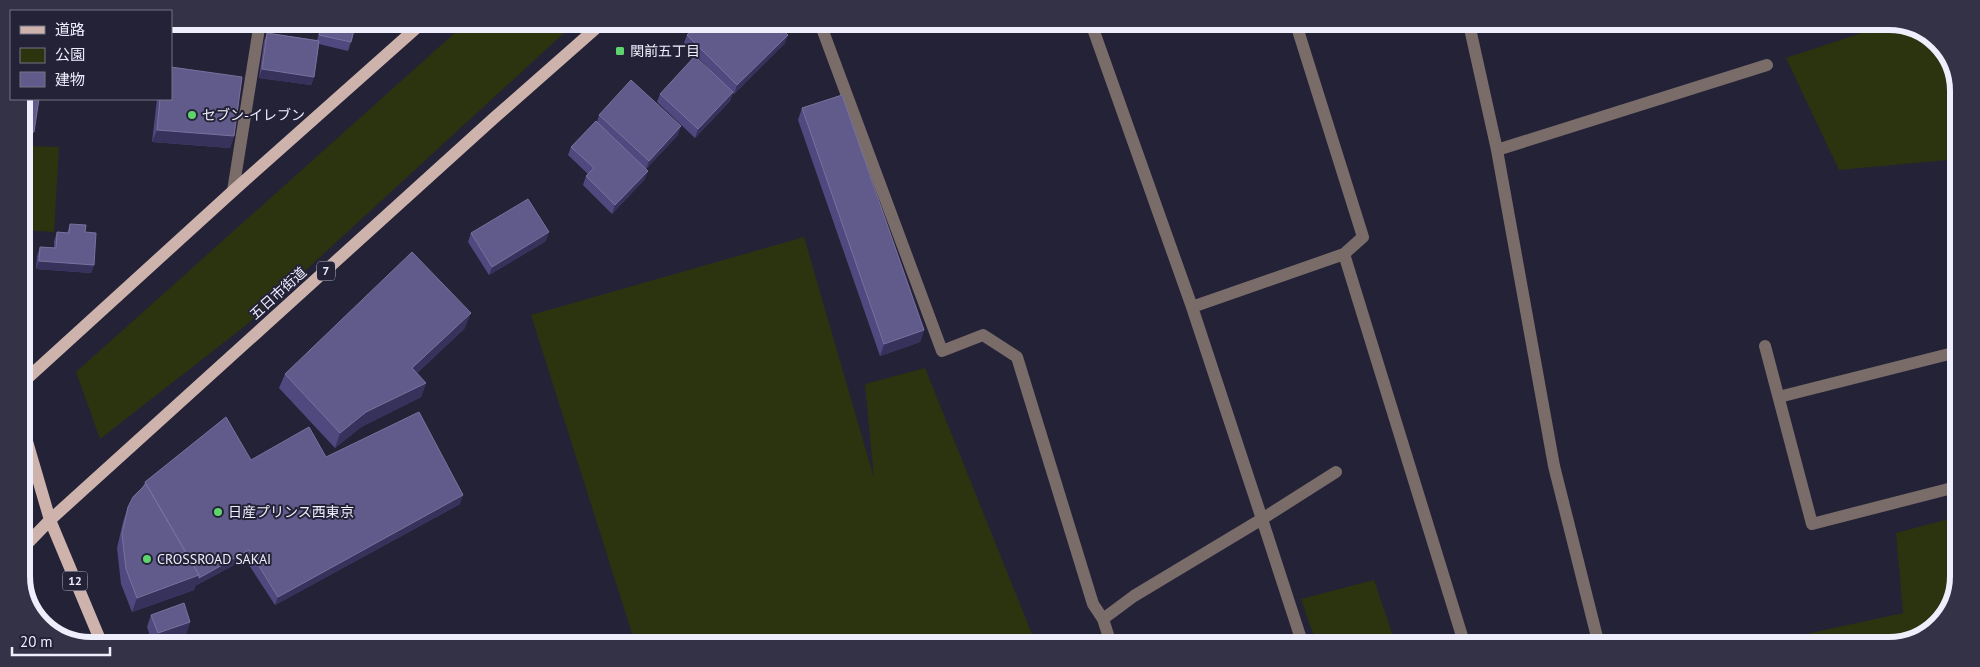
<svg xmlns="http://www.w3.org/2000/svg" width="1980" height="667" viewBox="0 0 1980 667" font-family="'PT Sans','Noto Sans JP',sans-serif">
	<rect width="100%" height="100%" fill="#242237"/>
	<!-- green -->
	<path fill="#2b340e" d="M467 22H576L245 326 100 439 76 372Z
		M1886 25H1911L1944 48 1959 86 1958 159 1839 170 1786 58Z
		M21 146 59 147 54 232 21 230Z
		M804 237 874 478 865 384 925 368 1036 644 635 643 531 315Z
		M1956 517 1955 598 1931 632 1890 646H1790L1806 634 1903 613 1896 533Z
		M1374 580 1396 645H1317L1301 599Z"/>
	<g fill="none" stroke-linecap="round" stroke-linejoin="round">
		<!-- minor -->
		<path stroke="#796c69" stroke-width="12" d="M820 23 942 351 983 335 1017 357 1093 604 1103 619 1111 644
			M1091 23 1192 307 1262 519 1134 596 1103 619
			M1469 24 1497 150 1554 466 1599 645
			M1497 150 1767 65
			M233 191 260 22
			M1344 254 1462 636
			M1192 307 1344 254 1363 237 1296 24
			M1765 346 1812 524 1956 487
			M1779 397 1957 352
			M1303 645 1262 519 1336 472"/>
		<!-- major -->
		<path stroke="#ceb3ad" stroke-width="12" d="M21 384 233 191 423 22
			M21 421 50 520 101 642
			M21 550 50 520 494 118 603 22"/>
	</g>
	<!-- wall -->
	<path fill="#50497f" d="M322 22H356L351 42 348 51 319 44 314 77 311 85 259 78 264 41 267 33 317 40Z
		M360 22H379L372 28 359 30Z
		M699 22 792 23 783 30 785 43 734 94 733 93 730 101 695 138 657 102 660 94 721 81 684 43 687 35Z
		M157 99H171L234 136 230 148 152 142Z
		M802 108 924 330 920 342 880 356 798 120Z
		M599 115 678 135 646 169 648 171 644 180 612 214 583 185 586 176 588 174 568 155 571 147 597 122Z
		M70 224 85 232 94 265 91 273 36 269 37 256 40 247 54 248V241L57 232 67 233Z
		M471 233 546 241 489 275 468 242Z
		M465 328 417 373 426 383 421 397 361 427 335 448 279 388 285 374Z
		M326 457 460 504 275 605 245 559 195 586 194 590 132 612 121 584 117 548 123 522 128 507 143 486 145 482 251 460Z
		M151 615 190 622 186 634 162 642H152L147 627Z"/>
	<!-- shaded-wall -->
	<path fill="#37325c" d="M362 22H379L372 28 359 30Z
		M785 23H792L782 32Z
		M788 35 785 43 734 94 737 85Z
		M262 69 314 77 311 85 259 78Z
		M733 92 730 101 695 138 698 129Z
		M681 126 678 135 646 169 649 161Z
		M157 130 234 136 230 148 152 142Z
		M21 131 34 132 29 143H21Z
		M648 171 644 180 612 214 615 205Z
		M549 232 546 241 489 275 492 267Z
		M39 261 94 265 91 273 36 269Z
		M471 313 465 328 407 382 412 368Z
		M924 330 920 342 880 356 884 344Z
		M426 383 421 397 361 427 335 448 340 433 366 412Z
		M463 495 460 504 275 605 278 597Z
		M249 550 245 559 195 586 194 590 132 612 137 598Z
		M190 622 186 634 162 642H154L158 633Z"/>
	<!-- building -->
	<path fill="#615b8c" stroke="#77729e" d="M323 22H356L351 42 319 35Z
		M699 22 776 23 788 35 737 85 687 35Z
		M267 33 319 41 314 77 262 69Z
		M695 56 733 92 698 129 660 94Z
		M171 67 242 77 234 136 157 130 160 99H171Z
		M631 80 681 126 649 161 599 115Z
		M842 95 924 330 884 344 802 108Z
		M21 99H39L34 132 21 131Z
		M596 121 648 171 615 205 586 176 594 168 571 147Z
		M528 199 549 232 492 267 471 233Z
		M70 224 86 225 85 232 96 233 94 265 39 261 40 247 56 248 57 232 69 233Z
		M412 252 471 313 412 368 426 383 366 412 340 433 285 374Z
		M419 412 463 495 278 597 249 550 199 578V575L145 482 226 417 251 460 309 427 326 457Z
		M146 484 199 575 137 598 126 569 122 534 128 507 133 497Z
		M184 603 190 622 158 633 151 615Z
		M56 627 59 635 50 629Z
		M186 637 188 642H171Z"/>
	<!-- markers -->
	<g fill="#5ed56c" stroke="#242237" stroke-width="2">
		<rect x="615" y="46" width="10" height="10" rx="2.5"/>
		<circle cx="192" cy="115" r="5"/>
		<circle cx="218" cy="512" r="5"/>
		<circle cx="147" cy="559" r="5"/>
	</g>
	<g text-anchor="middle" stroke-width="4" stroke-linejoin="round" paint-order="stroke">
		<!-- shield labels -->
		<g fill="#242237" stroke="#b2b1c2" stroke-width="1">
			<rect x="317" y="261.5" width="18" height="19" rx="4"/>
			<rect x="62.5" y="571.5" width="25" height="19" rx="4"/>
		</g>
		<g font-size="12" font-weight="bold" fill="#efeefd">
			<text x="326" y="275">7</text>
			<text x="75" y="585">12</text>
		</g>
		<!-- poi labels -->
		<g font-size="14" fill="#efeefd" stroke="#242237" text-anchor="start">
			<text x="630" y="56">関前五丁目</text>
			<text x="202" y="120">セブン-イレブン</text>
			<text x="228" y="517">日産プリンス西東京</text>
			<text x="157" y="564">CROSSROAD SAKAI</text>
		</g>
		<!-- street labels -->
		<g font-size="14" fill="#efeefd" stroke="#242237">
			<text transform="translate(278 293) rotate(-42)" y="5">五日市街道</text>
		</g>
	</g>
	<!-- crop -->
	<path d="M0 0H1980V667H0ZM91 30H1889A61 61 0 0 1 1950 91V576A61 61 0 0 1 1889 637H91A61 61 0 0 1 30 576V91A61 61 0 0 1 91 30Z" fill="#343247" fill-rule="evenodd"/>
	<path fill="none" stroke="#efeefd" stroke-width="6" d="M91 30H1889A61 61 0 0 1 1950 91V576A61 61 0 0 1 1889 637H91A61 61 0 0 1 30 576V91A61 61 0 0 1 91 30Z"/>
	<!-- legend -->
	<rect x="10" y="10" width="162" height="90" fill="#242237" stroke="#757486"/>
	<rect x="20" y="26" width="25" height="8" fill="#ceb3ad" stroke="#757486"/>
	<text x="55" y="35" font-size="15" fill="#efeefd">道路</text>
	<rect x="20" y="48" width="25" height="15" fill="#2b340e" stroke="#757486"/>
	<text x="55" y="60" font-size="15" fill="#efeefd">公園</text>
	<rect x="20" y="72" width="25" height="15" fill="#615b8c" stroke="#757486"/>
	<text x="55" y="85" font-size="15" fill="#efeefd">建物</text>
	<!-- scale -->
	<path d="M12 647v8h98v-8" fill="none" stroke="#efeefd" stroke-width="2.5"/>
	<text x="20" y="647" font-size="15" fill="#efeefd" stroke="#242237" stroke-width="4" paint-order="stroke">20 m</text>
</svg>
